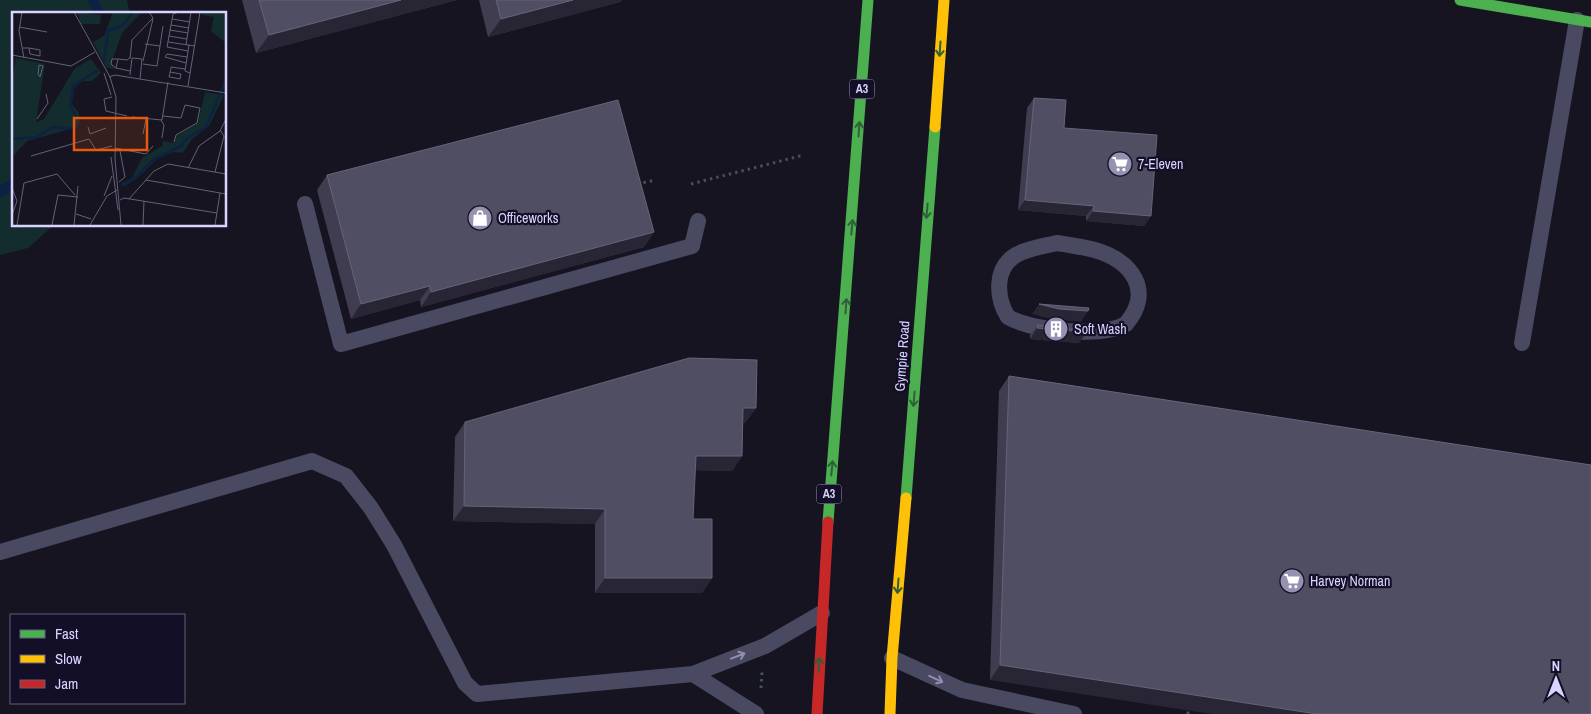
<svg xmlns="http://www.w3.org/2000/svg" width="1591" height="714" viewBox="0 0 1591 714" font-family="'Archivo Narrow',sans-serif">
	<rect width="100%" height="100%" fill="#161421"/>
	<!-- green -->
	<path fill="#132c2d" d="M0 0H127L130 14H14V225H54L28 248 0 255Z"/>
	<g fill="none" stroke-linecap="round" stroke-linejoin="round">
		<!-- stream -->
		<path stroke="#0d2144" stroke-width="10" d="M93 0 99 14
			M0 192 14 183"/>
		<!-- path -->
		<path stroke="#44505f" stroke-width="3" stroke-dasharray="2.5 4" stroke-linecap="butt" d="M637 184 656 180
			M691 184 804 155
			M761 688 762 672
			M1188 714V711"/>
		<!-- lane -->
		<path stroke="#4a4962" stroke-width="16" d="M305 204 341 344 692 246 698 221
			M1057 243C1070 245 1083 247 1095 250 1132 261 1154 291 1126 324 1101 338 1033 331 1008 317 996 298 994 268 1016 255 1028 248 1045 246 1057 243Z
			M1522 343 1577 20
			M0 552 312 461 346 476 371 508 394 545 465 683 477 694 693 674 765 646 822 613
			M892 658 962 690 1074 714
			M693 674 756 714"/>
		<!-- fast -->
		<path stroke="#4caf50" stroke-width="11" d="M1460 0 1591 22
			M906 498 935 127
			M828 522 868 0"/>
		<!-- slow -->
		<path stroke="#ffc107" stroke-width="11" d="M935 127 944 0
			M890 714 892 658 906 498"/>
		<!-- jam -->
		<path stroke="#c62828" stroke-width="11" d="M817 714 828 522"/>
	</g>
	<!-- wall -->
	<path fill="#403d50" d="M242 0H457L256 53Z
		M479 0H622L620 2 488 37Z
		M1034 98 1151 216 1144 226 1086 221V216L1018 210 1027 108Z
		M327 175 654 232 644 247 421 307 420 300 351 319 317 190Z
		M1038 325 1079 343 1030 339V335Z
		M1009 376 1591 465 990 680 999 391Z
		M756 408 745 423H743L742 456 732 471 695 470 693 519 712 578 702 593H595V524L453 521 455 437 465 422Z"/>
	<!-- shaded-wall -->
	<path fill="#282635" d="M401 0H457L256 53 269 35Z
		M573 0H622L620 2 488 37 501 19Z
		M1025 200 1094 206 1086 216 1018 210Z
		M1093 211 1151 216 1144 226 1086 221Z
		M654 232 644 247 421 307 431 292Z
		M430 286 420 300 351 319 361 304Z
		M1039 304 1088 311 1081 322 1051 319 1032 314Z
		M1037 328 1087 332 1079 343 1030 339Z
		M743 408H756L745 423H733Z
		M696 456H742L732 471 686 470Z
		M464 506 605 509 595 524 453 521Z
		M605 578H712L702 593H595Z
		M1000 665 1317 714H1212L990 680Z"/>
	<!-- building -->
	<path fill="#504e63" stroke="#66637b" d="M259 0H401L269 35Z
		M496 0H573L501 19Z
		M1034 98 1066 100 1064 128 1157 135 1151 216 1093 211 1094 206 1025 200Z
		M618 100 654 232 431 292 430 286 361 304 327 175Z
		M1039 304 1089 308 1088 311 1059 309Z
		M1038 325 1087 331V332L1037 328Z
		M689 358 757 360 756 408H743L742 456H696L693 519H712V578H605V509L464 506 465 422Z
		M1009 376 1591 465V714H1317L1000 665Z"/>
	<!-- one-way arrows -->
	<defs><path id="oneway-shaft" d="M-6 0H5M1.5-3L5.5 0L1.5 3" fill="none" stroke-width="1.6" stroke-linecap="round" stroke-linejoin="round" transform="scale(1.25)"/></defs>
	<g stroke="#305f3b">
		<use href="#oneway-shaft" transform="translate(940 49) rotate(94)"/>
		<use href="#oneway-shaft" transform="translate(859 129) rotate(-86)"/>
		<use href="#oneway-shaft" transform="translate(927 211) rotate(95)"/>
		<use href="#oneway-shaft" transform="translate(852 227) rotate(-85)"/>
		<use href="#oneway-shaft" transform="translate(846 306) rotate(-86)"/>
		<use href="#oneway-shaft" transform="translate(914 399) rotate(95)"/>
		<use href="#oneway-shaft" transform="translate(832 468) rotate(-84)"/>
		<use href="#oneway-shaft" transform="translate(898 586) rotate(94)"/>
		<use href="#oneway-shaft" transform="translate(819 665) rotate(-87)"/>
	</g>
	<g stroke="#928eb0">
		<use href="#oneway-shaft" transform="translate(738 656) rotate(-21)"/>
		<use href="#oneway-shaft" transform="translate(936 679) rotate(25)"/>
	</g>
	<!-- icons -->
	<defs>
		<symbol id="supermarket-disc" viewBox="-11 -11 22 22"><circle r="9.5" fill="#9591b1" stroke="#130f26"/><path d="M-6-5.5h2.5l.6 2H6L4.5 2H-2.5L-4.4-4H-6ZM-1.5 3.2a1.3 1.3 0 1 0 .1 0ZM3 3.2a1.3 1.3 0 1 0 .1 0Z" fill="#fff"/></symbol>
		<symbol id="shop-disc" viewBox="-11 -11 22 22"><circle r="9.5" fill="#9591b1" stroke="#130f26"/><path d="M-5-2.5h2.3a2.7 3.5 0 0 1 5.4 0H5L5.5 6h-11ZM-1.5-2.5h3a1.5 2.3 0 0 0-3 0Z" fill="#fff"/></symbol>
		<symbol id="building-disc" viewBox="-11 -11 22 22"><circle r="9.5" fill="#9591b1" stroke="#130f26"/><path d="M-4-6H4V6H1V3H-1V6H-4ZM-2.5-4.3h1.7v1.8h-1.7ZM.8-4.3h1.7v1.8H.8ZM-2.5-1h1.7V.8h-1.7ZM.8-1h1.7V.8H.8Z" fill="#fff"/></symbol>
	</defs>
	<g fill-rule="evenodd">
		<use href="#supermarket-disc" x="1106" y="150" width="28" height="28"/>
		<use href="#shop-disc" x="466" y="204" width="28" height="28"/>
		<use href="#building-disc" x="1042" y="315" width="28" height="28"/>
		<use href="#supermarket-disc" x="1278" y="567" width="28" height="28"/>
	</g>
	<g text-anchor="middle" stroke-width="4.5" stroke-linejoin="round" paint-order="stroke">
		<!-- shield labels -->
		<g fill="#130f26" stroke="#9e99be" stroke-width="1">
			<rect x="849.5" y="79.5" width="25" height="19" rx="4"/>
			<rect x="816.5" y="484.5" width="25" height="19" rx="4"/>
		</g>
		<g font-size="12" font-weight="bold" fill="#d9d4ff">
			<text x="862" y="93">A3</text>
			<text x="829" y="498">A3</text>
		</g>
		<!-- poi labels -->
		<g font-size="14" fill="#d9d4ff" stroke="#130f26" text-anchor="start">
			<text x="1138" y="169">7-Eleven</text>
			<text x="498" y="223">Officeworks</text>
			<text x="1074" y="334">Soft Wash</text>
			<text x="1310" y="586">Harvey Norman</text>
		</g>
		<!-- street labels -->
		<g font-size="14" fill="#d9d4ff" stroke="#130f26">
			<text transform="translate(902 356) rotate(-86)" y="5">Gympie Road</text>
		</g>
	</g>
	<!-- overview -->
	<g transform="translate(12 12)">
		<rect width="214" height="214" fill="#161421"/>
		<path d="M65 0 89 3 88 12H69ZM101 0H130L110 21 99 52 104 58 94 55 81 30 92 24ZM191 0H214V31L199 19 202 5 190 3ZM4 46 33 52 24 110 32 107 63 56 79 47 89 61 80 69H70L62 76 60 92 67 101 66 115 15 129 0 145V69ZM193 80 212 83 197 114 180 127 171 141 162 140 145 147 123 168 110 175 109 171 120 166 130 146 150 134 151 129 162 131 165 124 186 111Z" fill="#132c2d"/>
		<path fill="none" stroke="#0d2144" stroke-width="2.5" d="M92 50 96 19 110 14 121 0M0 127 25 125 41 115 57 117 66 112 67 108 58 94 61 74 86 58M110 172 122 167 142 147 169 134 175 126 194 115 214 68"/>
		<path fill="none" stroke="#64617a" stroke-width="1" d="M10 0 7 19 12 46M62 0 98 65 104 85 103 147 109 213M167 0 161 2 155 35 176 39M160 7 178 10M159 13 177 16M7 15 35 20M158 18 176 21M157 24 175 27M156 30 183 34M133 32 148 34 151 14M174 33 179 0M177 33 173 59 178 61M11 36H17L28 38V44L18 42 17 36M0 43 59 54 83 40M118 46 120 28 141 6 137 0M131 49 141 7M174 51 153 45 155 42 175 45M131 52 145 54 148 34M27 53 31 54 28 65 26 62ZM104 56 99 52 100 47H106M118 59 104 56 106 47 115 48 119 45M158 60 169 62 168 67 158 65H157L159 56V55L173 57M92 61 99 83M118 63 120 46 130 47 128 67M97 65 103 63 214 81M176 74 188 0M94 99 115 104M94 99 92 87 100 85M151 104 169 106 173 93 188 96 185 111 164 123 162 130M120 105 150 108 156 70M25 107 36 91 34 82M149 108 152 113 150 126M76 115 78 122 94 116M131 122 134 107M103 136 134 142 141 134M19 144 77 127 84 138 100 134M99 145 106 198M176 156 187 134 208 119 214 107M203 160 212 124 208 118M134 168 214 182M107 170 113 165 108 139M0 176 5 189 0 203M92 184 100 164M117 187 142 159 156 152 214 162M108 188 112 186 205 201M64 202 79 207M5 213 12 171 45 162 63 183M40 213 46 183 66 185M62 213 66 174M78 213 95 184 105 178M131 213 132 189M203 213 208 181"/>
		<path fill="#e8590c" fill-opacity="0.15" stroke="#e8590c" stroke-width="2.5" d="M62 106H135V138H62Z"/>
		<rect width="214" height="214" fill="none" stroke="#d9d4ff" stroke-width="2.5"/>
	</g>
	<!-- legend -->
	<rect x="10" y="614" width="175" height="90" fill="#130f26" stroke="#625e7d"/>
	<rect x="20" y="630" width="25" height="8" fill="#4caf50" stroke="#625e7d"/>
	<text x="55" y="639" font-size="15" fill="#d9d4ff">Fast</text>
	<rect x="20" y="655" width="25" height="8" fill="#ffc107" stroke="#625e7d"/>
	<text x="55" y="664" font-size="15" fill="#d9d4ff">Slow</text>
	<rect x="20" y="680" width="25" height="8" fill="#c62828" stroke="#625e7d"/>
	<text x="55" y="689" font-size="15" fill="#d9d4ff">Jam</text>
	<!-- north arrow -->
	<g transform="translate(1556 679)" stroke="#130f26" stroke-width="4" paint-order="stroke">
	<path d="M0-4L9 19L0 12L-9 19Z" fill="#d9d4ff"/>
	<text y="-8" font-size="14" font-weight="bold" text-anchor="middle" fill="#d9d4ff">N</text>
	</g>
</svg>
